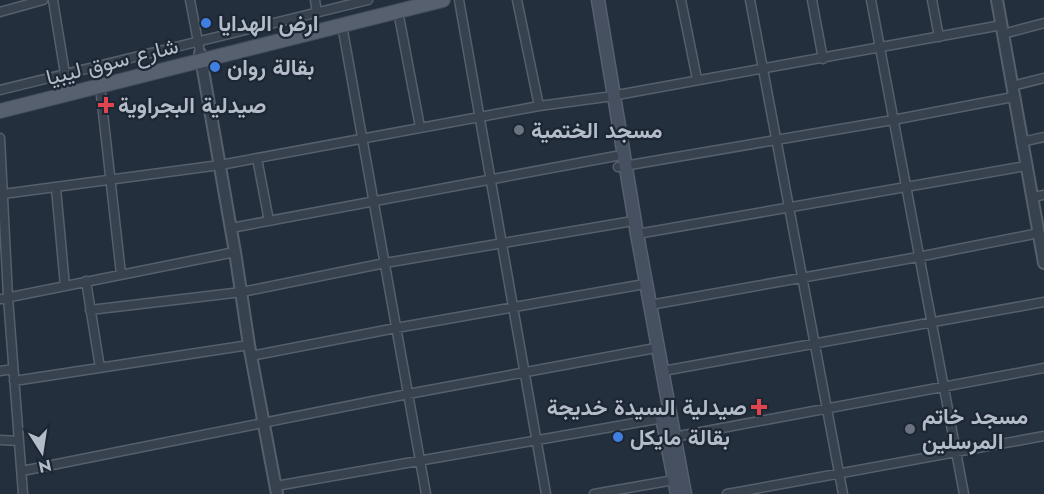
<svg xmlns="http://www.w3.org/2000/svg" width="1044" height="494" viewBox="0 0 1044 494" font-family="Jost,Vazirmatn,sans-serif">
	<rect width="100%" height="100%" fill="#242f3e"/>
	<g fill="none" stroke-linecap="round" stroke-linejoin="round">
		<defs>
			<path id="minor" d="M53 0 67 86
				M190 0 199 47
				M315 0 317 13
				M459 0 546 494
				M517 0 539 106
				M681 0 697 79
				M750 0 843 494
				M812 0 823 59
				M871 0 964 494
				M932 0 939 37
				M398 11 420 127
				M0 12 43 0
				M342 25 426 494
				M1003 34 1044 23
				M100 86 121 274
				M1012 86 1044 78
				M0 90 368 0
				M0 138 8 297 23 494
				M1021 142 1044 137
				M257 158 269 221
				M618 167 893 120 1013 97
				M56 188 65 286
				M3 194 220 165 539 106 606 97 1002 25
				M1032 197 1044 195
				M231 228 616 156
				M637 234 1026 166
				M86 281 100 368
				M0 299 235 252
				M650 305 918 257 1039 233
				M90 310 242 292 385 263 627 222
				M251 356 396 328 639 285
				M0 371 13 369
				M663 371 1044 302
				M14 381 249 345
				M674 437 1044 368
				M0 440 19 441
				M22 471 408 394 650 349
				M276 486 663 418
				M594 494 674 480
				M727 494 1044 436"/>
			<path id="tertiary" d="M997 0 1044 263
				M200 53 235 252 249 345 277 494"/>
			<path id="secondary" d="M598 0 637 234 685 494
				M662 418 677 494"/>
			<path id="primary" d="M0 111 443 0"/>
		</defs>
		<!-- minor casing -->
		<use href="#minor" stroke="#565f6c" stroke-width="11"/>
		<!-- tertiary casing -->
		<use href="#tertiary" stroke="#565f6c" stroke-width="14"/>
		<!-- secondary casing -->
		<use href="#secondary" stroke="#565f6c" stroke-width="15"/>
		<!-- primary casing -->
		<use href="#primary" stroke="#414a57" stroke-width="16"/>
		<!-- minor -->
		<use href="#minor" stroke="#38414e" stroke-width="8"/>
		<!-- tertiary -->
		<use href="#tertiary" stroke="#38414e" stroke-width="10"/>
		<!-- secondary -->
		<use href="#secondary" stroke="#465061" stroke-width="12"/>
		<!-- primary -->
		<use href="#primary" stroke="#56606e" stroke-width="14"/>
	</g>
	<!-- markers -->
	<g fill="#3f7fe0" stroke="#1d2633" stroke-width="2">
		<circle cx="206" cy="23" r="6"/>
		<circle cx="215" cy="67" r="6"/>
		<circle cx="618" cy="437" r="6"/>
	</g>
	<g fill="#e0444e" stroke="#1d2633" stroke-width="2">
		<path d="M103 96h6v6h6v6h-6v6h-6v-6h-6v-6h6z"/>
		<path d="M756 398h6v6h6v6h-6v6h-6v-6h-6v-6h6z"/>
	</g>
	<g fill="#6b7280" stroke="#1d2633" stroke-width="2">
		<circle cx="519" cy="130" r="6"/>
		<circle cx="910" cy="429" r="6"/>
	</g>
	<g text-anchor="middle" stroke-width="4.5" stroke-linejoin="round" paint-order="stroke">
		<!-- poi labels -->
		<g font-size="22" font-weight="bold" fill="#b4bcc9" stroke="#1d2633" text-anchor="start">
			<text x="218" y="31">ارض الهدايا</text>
			<text x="227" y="75">بقالة روان</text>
			<text x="118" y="113">صيدلية البجراوية</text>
			<text x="531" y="138">مسجد الختمية</text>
			<text x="747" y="415" text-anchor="end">صيدلية السيدة خديجة</text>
			<text x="922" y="424">مسجد خاتم<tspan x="922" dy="25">المرسلين</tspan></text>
			<text x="630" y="445">بقالة مايكل</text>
		</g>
		<!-- street labels -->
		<g font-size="22" fill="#b4bcc9" stroke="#1d2633">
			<text transform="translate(112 61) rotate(-14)" y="8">شارع سوق ليبيا</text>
		</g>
	</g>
	<!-- north arrow -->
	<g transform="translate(42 452) rotate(168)" stroke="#1d2633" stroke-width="4.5" paint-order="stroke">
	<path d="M0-4.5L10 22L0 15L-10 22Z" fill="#b4bcc9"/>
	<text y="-9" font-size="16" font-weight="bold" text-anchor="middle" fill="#b4bcc9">N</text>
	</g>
</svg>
